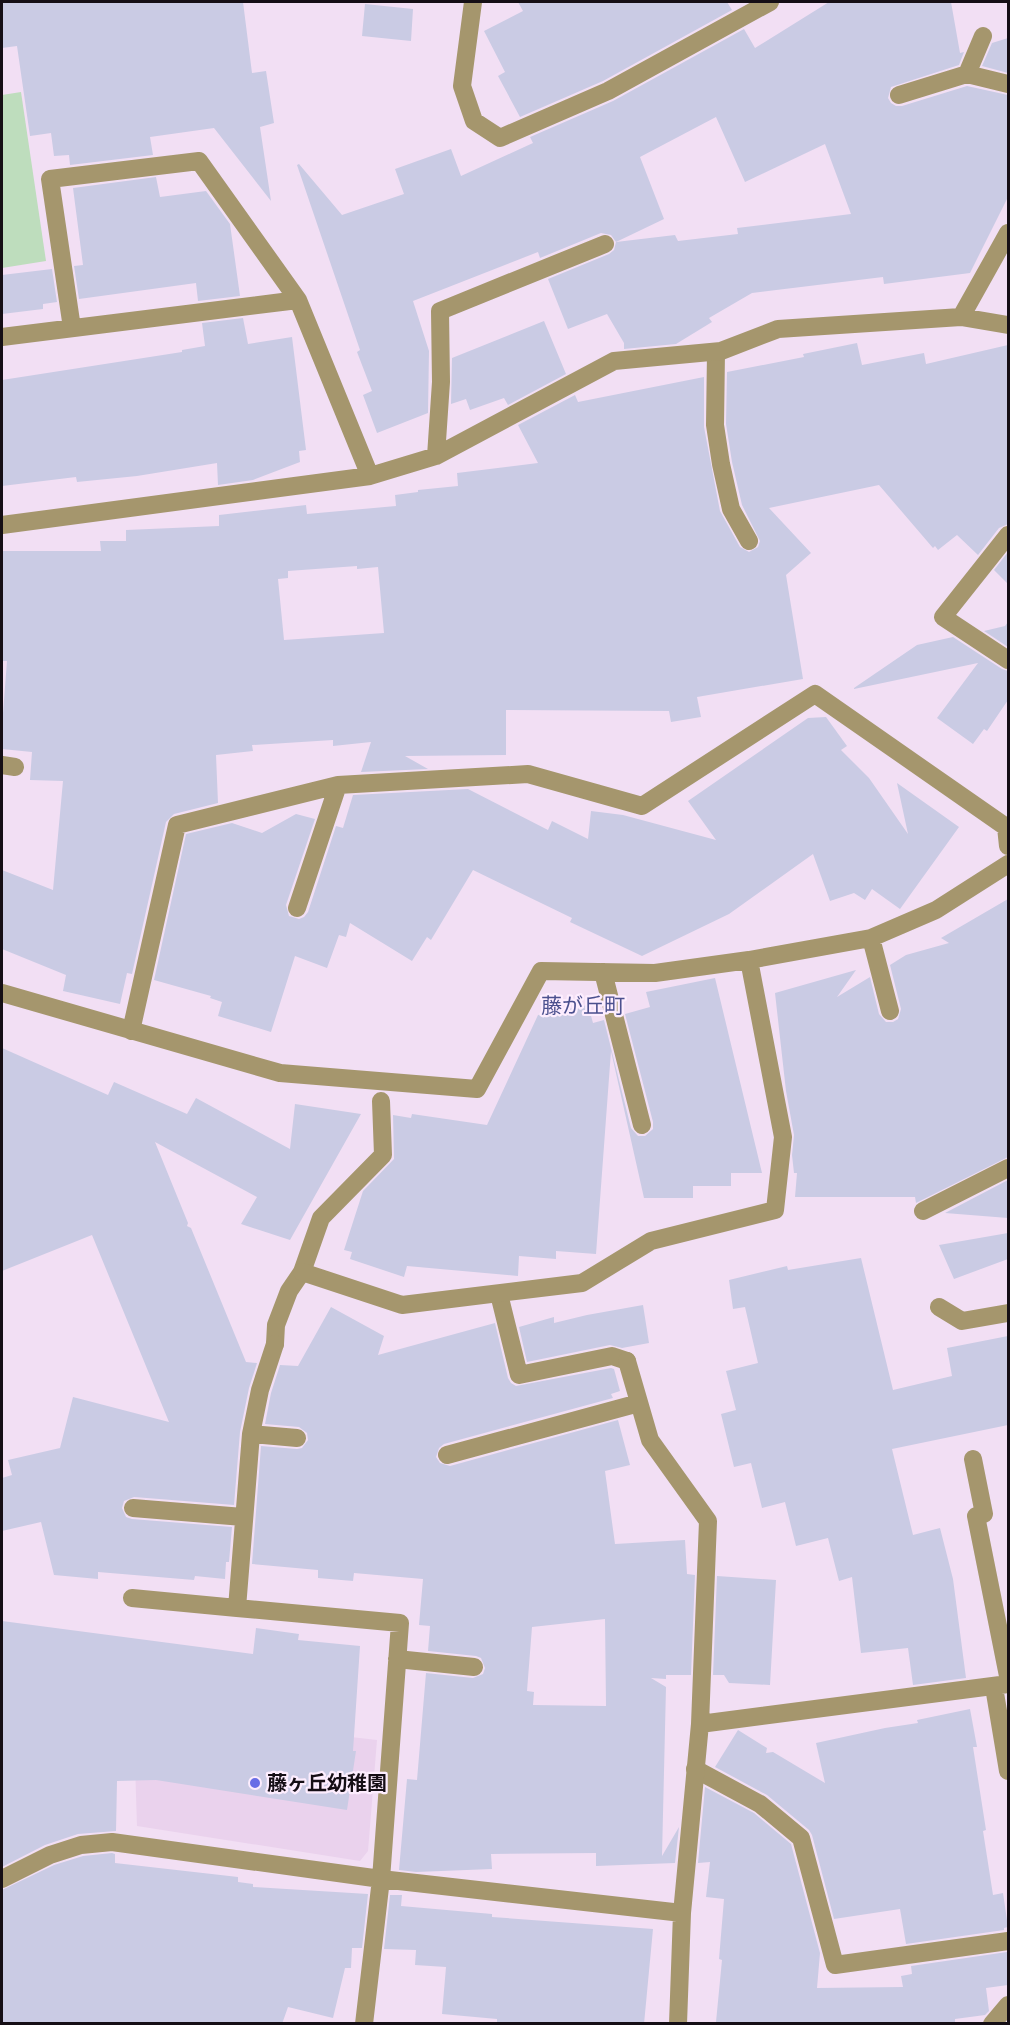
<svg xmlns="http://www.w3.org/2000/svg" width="1010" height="2025" viewBox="0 0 1010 2025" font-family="Spectral,'Noto Sans JP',serif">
	<rect width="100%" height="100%" fill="#f2dff4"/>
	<!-- built -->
	<path fill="#ead2ed" d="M133 1702 290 1730 377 1740 368 1851 360 1861 137 1826Z"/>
	<!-- green -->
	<path fill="#beddbd" d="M21 92 46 261 2 268V95Z"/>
	<!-- building -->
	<path fill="#cacbe4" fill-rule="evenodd" d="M2 2H243L252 73 266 71 274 123 260 127 271 201 214 128 150 137 153 155 70 165 69 155 54 156 51 133 30 136 17 46 2 48Z
		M518 2H727L732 10 603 81 520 117 498 76 505 72 484 31 523 11Z
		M829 2H951L960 53 964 52 959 65 891 87 888 98 891 103 896 106H902L967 86 1008 95V197L970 273 884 284 883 277 752 293 709 318 712 322 676 344 624 349V343L607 314 568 329 548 279 609 254 614 250 616 242 675 235 678 241 738 234 737 228 851 214 825 144 745 182 716 117 640 157 664 219 616 242 611 235 601 233 540 258 538 252 413 301 429 351 428 413 377 433 363 395 372 391 357 352 360 350 297 165 299 164 342 215 404 194 395 169 451 149 461 176 533 143 530 137 613 101 744 29 755 48Z
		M365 4 413 9 411 41 362 36Z
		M1008 38V73L982 66 992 43Z
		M156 177 160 197 206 191 230 224 240 296 198 301 196 283 79 299 74 266 83 265 73 188Z
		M52 269 57 302 43 304V309L2 314V275Z
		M243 318 248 344 292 337 306 450 299 451 300 462 253 480 218 485 217 463 137 476 77 482 76 477 2 486V380L182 352V350L205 346 202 323Z
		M544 321 566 374 508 405 504 398 470 410 466 399 451 404 452 358Z
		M857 343 862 365 924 353 926 364 1008 345V524L999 528 978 555 957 535 938 550 935 546 933 548 879 485 769 508 811 553 786 575 803 679 697 697 701 717 671 722 669 711 506 710V755L405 756 428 769 361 772 371 742 333 746V740L252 745 253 751 216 755 218 803 174 814 166 822 132 974 127 973 120 1004 63 991 66 975 2 949V870L53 890 63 781 30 780 32 752 2 749V726L7 661H2V551H101L100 541H126V530L219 526V515L306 505 307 514 396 506 395 495 418 492V490L458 486 457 473 538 463 518 425 575 395 578 402 704 377V427L720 511 740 547 749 552 758 547 760 541 742 505 732 462 726 424 727 372 804 357 803 354ZM357 566V569L378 567 384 633 284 640 278 579 288 578V571Z
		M1008 552V584L994 570Z
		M1008 622V647L984 631 1005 626Z
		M953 637 1002 669 1008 671V700L987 731 984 729 973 744 937 718 978 663 854 689V688L917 645Z
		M826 717 847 746 841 750 869 778 908 834 897 783 959 827 900 909 872 889 865 900 854 893 830 901 813 854 729 914 642 956 570 922 572 918 473 870 431 940 427 937 412 961 350 923 346 937 339 935 327 968 295 956 271 1032 218 1016 222 1002 210 998 211 996 154 980 186 834 232 823 262 833 296 814 315 819 286 905 289 916 299 919 304 917 308 912 336 826 343 828 353 795 468 789 548 830 552 821 588 839 591 811 623 815 716 840 688 801 808 718Z
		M1008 899V1157L916 1203 915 1197H795L797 1173H794L792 1155 794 1135 786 1091 775 993 856 970 837 997 870 977 879 1014 886 1022H893L898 1019 901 1009 890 965 906 955 949 943 941 938Z
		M715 978 762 1173H731V1186H693V1198H644L611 1051 596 1254 556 1251V1259L519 1256 518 1276 407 1266 404 1277 350 1259 352 1252 344 1250 363 1191 394 1159 393 1115 411 1118 412 1114 487 1125 538 1015 588 1005 593 1023 604 1020 631 1128 638 1136H645L653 1129V1122L625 1014 650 1007 646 992Z
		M2 1048 108 1095 114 1082 187 1114 196 1098 290 1149 295 1104 361 1114 290 1240 241 1224 257 1197 155 1142 188 1223 187 1226 191 1228 246 1362 257 1363 249 1388 240 1432 234 1505 134 1497 124 1501 122 1508 126 1517 132 1519 232 1527 229 1562H226L225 1579 195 1576 194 1580 98 1572V1579L54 1575 41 1522 2 1531V1478L12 1475 8 1460 60 1448 73 1397 169 1422 92 1235 2 1271Z
		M1008 1180V1218L945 1213Z
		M1008 1233V1259L954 1279 939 1245Z
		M861 1258 893 1390 952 1376 947 1348 1008 1336V1425L892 1449 913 1535 940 1528 953 1579 966 1678 913 1685 908 1648 861 1653 852 1577 839 1581 828 1538 796 1546 785 1502 762 1508 751 1463 734 1467 721 1414 736 1410 726 1371 758 1363 745 1307 733 1309 729 1280 787 1266 788 1270Z
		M643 1305 649 1343 622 1348 610 1345 527 1362 519 1327 554 1317V1323L587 1315Z
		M331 1307 384 1336 378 1355 495 1323 508 1378 511 1383 516 1386 611 1368 614 1369 620 1391 611 1394 613 1398 444 1444 439 1448 436 1457 440 1463 450 1466 618 1420 630 1465 605 1471 615 1544 685 1540 687 1574 695 1575 691 1675H666V1679L651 1678 666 1687 662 1856 679 1827 675 1863 596 1866V1853L491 1854 492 1869 416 1872 399 1870 407 1779 417 1780 426 1673 473 1678 483 1674 485 1668 481 1658 476 1656 428 1651 430 1626 419 1625 423 1579 354 1573 353 1581 318 1578V1570L252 1564 261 1446 297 1449 302 1448 308 1440 307 1433 299 1427 265 1424 271 1393 280 1365 298 1366ZM605 1619 606 1706 533 1705 534 1692 527 1691 532 1627Z
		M717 1576 776 1580 770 1685 729 1683 724 1675H713Z
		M2 1621 253 1654 256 1628 299 1634 298 1640 360 1646 353 1751H356L347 1810 156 1780 117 1781 116 1831 78 1834 45 1845 2 1867Z
		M970 1709 977 1747H973L986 1830 983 1831 993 1895 1003 1893 1008 1927 1004 1928V1930L906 1944 900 1909 834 1919 812 1835 809 1830 767 1795 715 1767 738 1730 767 1748 766 1753 773 1752 825 1783 816 1743 885 1728 918 1723 917 1720Z
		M705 1787 754 1813 791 1844 820 1953 817 1988 903 1987 901 1976 912 1974 911 1966 1007 1952 1008 1985 986 1988 989 2011 985 2015 955 2019V2024L716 2022 722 1960 719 1959 724 1899 706 1897 710 1862 698 1863Z
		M112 1853 115 1854V1863L238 1877V1882L253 1884V1887L368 1894 362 1948H352L351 1968H345L333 2018 288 2007 282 2024H2V1890L54 1865 83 1856Z
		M390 1895H402L401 1906 492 1914V1917L653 1929 644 2024H497V2019L442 2014 446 1967 415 1965 416 1950 384 1949Z"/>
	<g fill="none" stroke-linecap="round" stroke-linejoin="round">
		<!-- lane -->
		<path stroke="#a5966d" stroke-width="18" d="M716 352 715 425 721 464 731 509 749 541
			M1008 535 943 617 1008 660
			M499 1294 519 1375 612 1356 627 1361
			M275 1344 276 1325 289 1291 302 1272 321 1218 383 1155 381 1101
			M695 1769 760 1804 801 1838 835 1965 1008 1941"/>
		<!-- street -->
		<path stroke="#a5966d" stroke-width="18" d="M473 2 462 86 474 121 500 138 608 91 770 2
			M967 74 983 36
			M899 95 967 74 1008 84
			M961 317 1008 233
			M72 328 50 179 199 161 298 300 370 476
			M2 337 298 300
			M436 456 441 382 440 311 605 244
			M2 525 370 476 436 456 614 361 721 351 778 329 961 317 1008 325
			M2 765 15 767
			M297 908 338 785
			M871 938 890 1011
			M603 972 642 1125
			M2 993 280 1073 477 1089 541 971 655 973 749 960 871 938 936 910 1008 864
			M131 1031 177 825 338 785 528 774 642 806 815 694 1006 827 1008 846
			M923 1211 1008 1168
			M302 1272 402 1305 582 1283 651 1241 775 1210 783 1137 749 960
			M939 1307 962 1321 1008 1313
			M275 1344 260 1390 251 1434 237 1608 400 1623 381 1879 364 2024
			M627 1361 650 1440 708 1521 700 1724
			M251 1434 297 1438
			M447 1455 639 1403
			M973 1459 984 1514 976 1516 1008 1676
			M133 1508 243 1517
			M132 1598 237 1608
			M397 1659 474 1667
			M994 1687 1008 1771
			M2 1879 50 1855 81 1845 112 1842 381 1879 682 1913
			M678 2024 682 1913 700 1724 1008 1684
			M992 2024 1008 2005"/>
	</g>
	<!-- markers -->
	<circle fill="#696de6" stroke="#fdedfe" stroke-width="2" cx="255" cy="1783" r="6"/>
	<g text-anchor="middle" stroke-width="4.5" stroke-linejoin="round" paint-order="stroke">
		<!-- poi labels -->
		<g font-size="20" font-weight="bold" fill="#150e15" stroke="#fdedfe" text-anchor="start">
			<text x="267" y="1790">藤ヶ丘幼稚園</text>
		</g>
		<!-- neighbourhood labels -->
		<g font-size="21" fill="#4b508e" stroke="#fdedfe">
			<text x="583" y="1013">藤が丘町</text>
		</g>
	</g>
	<!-- border -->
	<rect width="1010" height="2025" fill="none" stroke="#150e15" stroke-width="6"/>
</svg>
